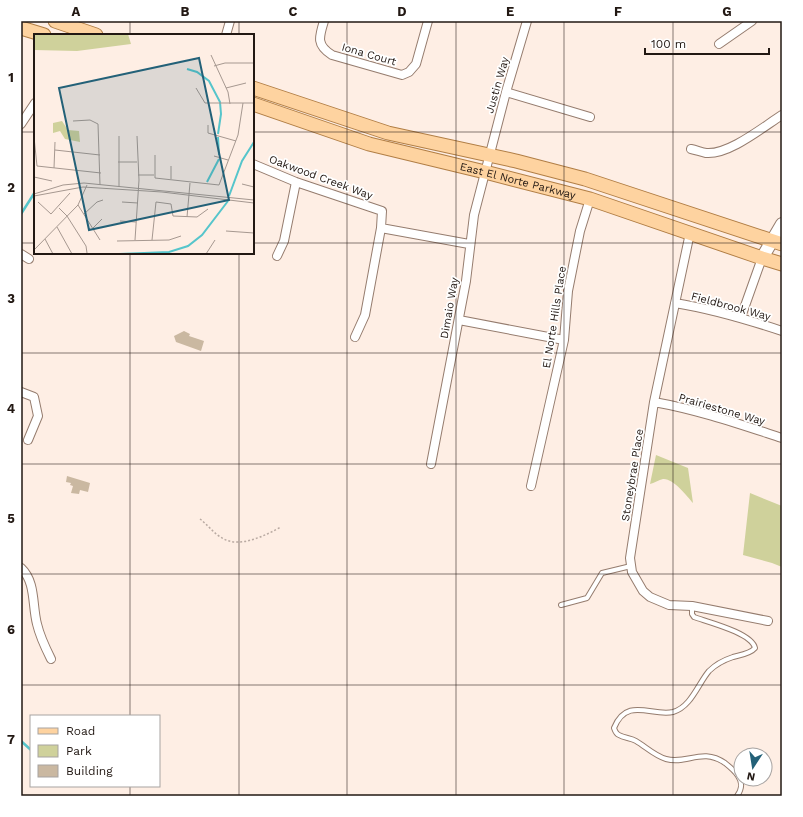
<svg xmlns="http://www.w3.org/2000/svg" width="803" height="817" viewBox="0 0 803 817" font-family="'Work Sans',sans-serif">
	<rect width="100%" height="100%" fill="#feeee4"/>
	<!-- green -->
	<path fill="#cfd19b" d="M656 455 688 468 693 503C687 496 673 478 663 479 659 480 654 483 650 484Z
		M750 493 782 506V567L772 563 743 555Z"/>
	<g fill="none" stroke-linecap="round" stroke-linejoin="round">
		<!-- stream -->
		<path stroke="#56c5cb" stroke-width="2.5" d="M21 214 35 192
			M21 741 31 750"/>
	</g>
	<!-- building -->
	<path fill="#cab8a1" d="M184 331 190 334 189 336 204 341 201 351 176 342 174 336Z
		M67 476 90 483 88 492 80 490 79 494 71 493 73 486 70 485 71 483 66 482Z"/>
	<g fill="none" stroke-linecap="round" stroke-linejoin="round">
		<defs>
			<path id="service" d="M561 605 587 598 602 573 631 566
				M692 606V614L694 617C708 622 752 633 755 648 750 654 740 655 733 657 724 660 715 665 709 671 698 684 691 707 673 712 652 717 627 696 614 728 615 731 616 734 619 735 624 738 631 738 636 741 646 747 655 756 666 759 687 765 702 747 725 763 730 767 735 771 738 776 743 783 742 789 737 796"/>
			<path id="minor" d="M324 21C319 37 316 45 332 55L402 75 409 72 416 64 428 21
				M226 35 230 21
				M719 44 752 21
				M506 92 590 117
				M21 124 35 103
				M691 149C696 150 701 152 706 153 729 155 763 127 782 115
				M253 164 296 182 382 211 381 228 365 315 355 337
				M381 228 469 244
				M690 233 654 402 630 558 632 572 643 591 650 597 669 605 692 606 768 621
				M21 254 29 259
				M277 256 284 241 296 182
				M675 303C712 309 746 319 782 331
				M741 317 762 258
				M459 320 564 340
				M21 392 34 397 38 416 28 440
				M654 402C699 410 739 424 782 438
				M431 464 466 281 474 215 506 92 527 21
				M531 486 564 340 568 291 580 231 590 199
				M21 568C36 582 32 605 37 624 40 637 45 647 51 659"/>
			<path id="secondary" d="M762 258 782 224"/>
			<g id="primary">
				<path d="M55 21 96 35"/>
				<path d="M21 28 44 35"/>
				<path d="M253 88 388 133 516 161 585 179 782 244"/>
				<path id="s1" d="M253 104 369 144 485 172 590 199 762 258 782 264"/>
			</g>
		</defs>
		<!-- service casing -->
		<use href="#service" stroke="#957c6e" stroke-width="6"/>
		<!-- minor casing -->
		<use href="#minor" stroke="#957c6e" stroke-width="10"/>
		<!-- secondary casing -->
		<use href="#secondary" stroke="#957c6e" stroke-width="14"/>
		<!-- primary casing -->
		<use href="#primary" stroke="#b17e45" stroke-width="15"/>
		<!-- path -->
		<path stroke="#b9aaa2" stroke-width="1.5" stroke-dasharray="2 2" stroke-linecap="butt" d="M200 519C208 525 215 535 224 539 241 548 266 535 281 527"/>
		<!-- service -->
		<use href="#service" stroke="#fff" stroke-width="4"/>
		<!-- minor -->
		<use href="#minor" stroke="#fff" stroke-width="8"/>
		<!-- secondary -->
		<use href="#secondary" stroke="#fff" stroke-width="12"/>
		<!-- primary -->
		<use href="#primary" stroke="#fed3a0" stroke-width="13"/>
	</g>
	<!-- grid -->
	<path fill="none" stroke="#221813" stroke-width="1" stroke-opacity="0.55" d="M130 21V35M239 21V35M347 21V796M456 21V796M564 21V796M673 21V796M21 132H35M253 132H782M21 243H35M253 243H782M130 253V716M239 253V796M21 353H782M21 464H782M21 574H782M21 685H782M130 786V796"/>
	<g text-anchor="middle" stroke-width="3.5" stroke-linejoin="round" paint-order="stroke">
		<!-- street labels -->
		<g font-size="11" fill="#221813" stroke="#fff">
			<text transform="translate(369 54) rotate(16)" y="4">Iona Court</text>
			<text transform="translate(497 85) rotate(-74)" y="4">Justin Way</text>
			<text transform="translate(321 177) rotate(20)" y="4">Oakwood Creek Way</text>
			<text dy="4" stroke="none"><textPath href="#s1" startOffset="276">East El Norte Parkway</textPath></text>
			<text transform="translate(731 306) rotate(15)" y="4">Fieldbrook Way</text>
			<text transform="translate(449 308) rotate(-80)" y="4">Dimaio Way</text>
			<text transform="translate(554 317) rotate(-81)" y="4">El Norte Hills Place</text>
			<text transform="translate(722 409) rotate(16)" y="4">Prairiestone Way</text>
			<text transform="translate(632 475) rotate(-81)" y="4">Stoneybrae Place</text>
		</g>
	</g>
	<!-- overview -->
	<g transform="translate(34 34)">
		<rect width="220" height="220" fill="#feeee4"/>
		<path d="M0 0H94L97 10 43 17 0 16ZM28 87 34 96 45 97 46 108 31 105 26 97 19 99V89Z" fill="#cfd19b"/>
		<path fill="none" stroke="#56c5cb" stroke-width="2" d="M153 35 163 38 175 47 186 68 187 80 184 100M184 103 185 121M173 148 185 125M195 162 208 127 220 108M85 220 135 218 154 212 168 201 194 167"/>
		<path fill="none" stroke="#a69890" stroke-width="1" d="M177 21 194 58 196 70M180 32 191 29H220M162 54 171 69H220M192 54 212 49M39 87 56 86 64 90 66 151M174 91V99L202 107M85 102V153M0 103 3 132 67 139M21 116 66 121M121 121V144L185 151 204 101 209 69M180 122 194 126M84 128H103M20 134 21 108M104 141H120M0 143 18 147M137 145V132M208 150 220 153M0 160 29 151 50 149 220 166M0 162 49 153 128 158 220 169M4 168 17 180 36 159M88 168 104 169M44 171 66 206M25 174 33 182 52 212 53 219M50 180 63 168 69 166M153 183 156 149M86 187 102 188M23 193 38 220M59 194 68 185M192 197 220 199M11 205 19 220M101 206 105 146 103 102M118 206 122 168 137 170 139 182 163 183 174 175M83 207 135 206 147 202M0 216 44 171 53 151M172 220 181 206"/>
		<path fill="#236178" fill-opacity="0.15" stroke="#236178" stroke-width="2" d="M165 24 195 166 55 196 25 54Z"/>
		<rect width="220" height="220" fill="none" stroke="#221813" stroke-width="2"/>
	</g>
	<!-- border -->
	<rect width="803" height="817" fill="none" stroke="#ffffff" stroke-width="44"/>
	<!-- legend -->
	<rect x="30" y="715" width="130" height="72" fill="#ffffff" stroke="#a7a3a1"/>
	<rect x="38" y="728" width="20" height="6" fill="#fed3a0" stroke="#a7a3a1"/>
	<text x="66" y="735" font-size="12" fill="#221813">Road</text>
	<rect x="38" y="745" width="20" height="12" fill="#cfd19b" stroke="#a7a3a1"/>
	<text x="66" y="755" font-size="12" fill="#221813">Park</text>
	<rect x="38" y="765" width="20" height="12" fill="#cab8a1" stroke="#a7a3a1"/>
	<text x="66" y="775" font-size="12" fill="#221813">Building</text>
	<!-- north arrow -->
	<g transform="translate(753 767) rotate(192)"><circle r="19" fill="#ffffff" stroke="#a7a3a1"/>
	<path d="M0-3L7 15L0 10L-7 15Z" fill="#236178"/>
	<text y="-6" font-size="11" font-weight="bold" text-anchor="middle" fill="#221813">N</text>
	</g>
	<!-- scale -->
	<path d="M645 48v6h124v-6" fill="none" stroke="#221813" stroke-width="2"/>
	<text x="651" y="48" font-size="12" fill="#221813" stroke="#ffffff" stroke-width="3" paint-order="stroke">100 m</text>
	<rect x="22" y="22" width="759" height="773" fill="none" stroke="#221813" stroke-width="1.5"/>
	<g font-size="13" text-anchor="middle" font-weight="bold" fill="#221813">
		<text x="76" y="16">A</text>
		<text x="185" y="16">B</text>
		<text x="293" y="16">C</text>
		<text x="402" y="16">D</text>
		<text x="510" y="16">E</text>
		<text x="618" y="16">F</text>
		<text x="727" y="16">G</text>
		<text x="11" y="82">1</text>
		<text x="11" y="192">2</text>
		<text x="11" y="303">3</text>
		<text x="11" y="413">4</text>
		<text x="11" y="523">5</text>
		<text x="11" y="634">6</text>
		<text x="11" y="744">7</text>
	</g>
</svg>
